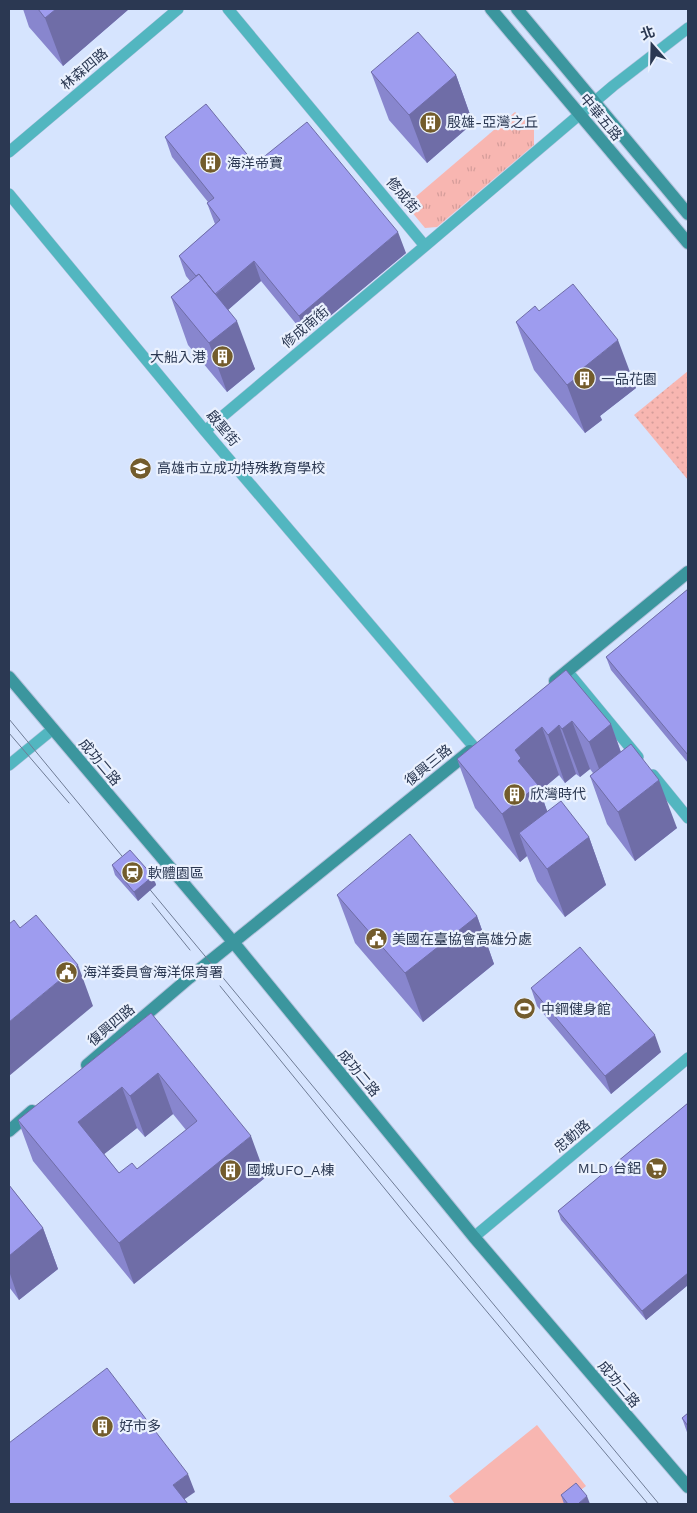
<svg xmlns="http://www.w3.org/2000/svg" width="697" height="1513" viewBox="0 0 697 1513" font-family="'Work Sans','Noto Sans TC',sans-serif">
	<defs>
		<pattern id="grass-dots" width="8" height="8" patternUnits="userSpaceOnUse" patternTransform="scale(1.25)"><rect width="8" height="8" fill="#f8b6b1"/><path d="M2 2h.1M6 6h.1" fill="none" stroke="#d59d9a" stroke-width="1.8" stroke-linecap="round"/></pattern>
		<pattern id="park-tufts" width="24" height="20" patternUnits="userSpaceOnUse" patternTransform="scale(1.25)"><rect width="24" height="20" fill="#f8b6b1"/><path d="M3 7l-1-3M5 7V3M7 7l1-3M15 17l-1-3M17 17v-4M19 17l1-3" fill="none" stroke="#d59d9a"/></pattern>
	</defs>
	<rect width="100%" height="100%" fill="#d6e4fe"/>
	<!-- grass -->
	<path fill="url(#grass-dots)" d="M688 371V480L634 415Z"/>
	<!-- park -->
	<path fill="url(#park-tufts)" d="M515 112 534 128V145L437 227 425 228 406 205Z"/>
	<!-- pitch -->
	<path fill="#f8b6b1" d="M537 1425 586 1486 563 1504H455L449 1496Z"/>
	<g fill="none" stroke-linecap="round" stroke-linejoin="round">
		<defs>
			<path id="street" d="M228 9 425 246 613 86 688 28
				M9 152 178 9
				M9 194 205 431 474 747
				M205 431 425 246
				M567 671 638 757
				M9 765 53 729
				M653 775 688 818
				M474 1237 688 1058"/>
			<path id="secondary" d="M491 9 688 243
				M517 9 688 214
				M9 677 234 943 474 1237 688 1487
				M555 681 688 572
				M87 1065 189 978 470 751
				M9 1131 32 1111"/>
		</defs>
		<!-- street casing -->
		<use href="#street" stroke="#b4c2dc" stroke-width="12"/>
		<!-- secondary casing -->
		<use href="#secondary" stroke="#b4c2dc" stroke-width="14"/>
		<!-- street -->
		<use href="#street" stroke="#52b6c0" stroke-width="11"/>
		<!-- secondary -->
		<use href="#secondary" stroke="#3b969e" stroke-width="12"/>
		<!-- tram -->
		<path stroke="#6f7c96" stroke-width="1" d="M9 719 131 867
			M9 733 69 803
			M142 880 659 1504
			M152 903 190 950
			M220 986 411 1221 648 1504"/>
	</g>
	<!-- wall -->
	<path fill="#8886ce" fill-rule="evenodd" d="M23 9H129L63 66 29 27Z
		M371 72 456 75 473 123 427 163 389 120Z
		M165 137 255 164 406 253 306 336 261 281 228 310 255 369 227 392 188 345 171 297 190 281 186 276 179 256 215 224 207 203 208 202 172 157Z
		M539 311 636 388 600 416 602 420 585 433 534 370 516 322Z
		M688 589V763L611 670 606 657Z
		M566 670 611 724 621 752 677 828 635 861 607 824 590 776 593 773 590 769 580 777 576 774 565 783 559 775 540 791 547 811 589 837 606 885 565 917 537 881 527 856 520 862 475 808 457 759Z
		M112 865 153 876 156 885 138 901 115 875Z
		M337 895 477 916 494 964 423 1022 355 943Z
		M531 988 661 1052 611 1094 537 1006Z
		M151 1013 266 1177 134 1284 33 1161 18 1120ZM173 1114 186 1130 137 1169 119 1173 104 1154 137 1128 145 1137Z
		M688 1103V1285L646 1320 561 1220 558 1211Z
		M9 1185 43 1228 58 1269 19 1300 9 1287Z
		M688 1413V1435L682 1418Z
		M561 1495 590 1504H564Z"/>
	<!-- shaded-wall -->
	<path fill="#6f6da7" d="M56 9H129L63 66 45 18Z
		M456 75 473 123 427 163 409 115Z
		M398 232 406 253 306 336 299 316Z
		M254 261 261 281 221 316 214 296Z
		M237 321 255 369 227 392 209 343Z
		M618 340 636 388 600 416 602 420 585 433 567 385 582 369Z
		M572 721 590 769 580 777 562 729Z
		M611 724 628 773 607 790 589 742Z
		M559 725 576 774 565 783 548 735Z
		M542 727 559 775 540 791 555 833H519L527 856 520 862 502 814 518 761 515 750Z
		M659 780 677 828 635 861 618 812Z
		M589 837 606 885 565 917 547 869Z
		M153 876 156 885 138 901 134 892Z
		M477 916 494 964 423 1022 405 973Z
		M78 965 93 1006 9 1076V1022Z
		M655 1035 661 1052 611 1094 605 1076Z
		M158 1073 173 1114 145 1137 130 1096Z
		M122 1087 137 1128 93 1163 78 1122Z
		M251 1136 266 1177 134 1284 119 1243Z
		M43 1228 58 1269 19 1300 9 1271V1256Z
		M688 1273V1285L646 1320 642 1311Z
		M188 1474 195 1492 179 1503 173 1485Z
		M587 1496 590 1504H578Z"/>
	<!-- building -->
	<path fill="#9e9cef" stroke="#6f6da7" fill-rule="evenodd" d="M38 9H56L45 18Z
		M418 32 456 75 409 115 371 72Z
		M206 104 255 164 307 122 398 232 299 316 254 261 215 294 199 274 196 276 179 256 220 220 207 203 214 198 165 137Z
		M199 274 237 321 209 343 171 297Z
		M573 284 618 340 582 369 584 372 567 385 516 322 535 306 539 311Z
		M688 589V755L606 657Z
		M566 670 611 724 589 742 572 721 562 729 559 725 548 735 542 727 515 750 521 758 518 761 538 785 502 814 457 759Z
		M631 744 659 780 618 812 590 776Z
		M561 801 589 837 547 869 519 833Z
		M410 834 477 916 405 973 337 895Z
		M130 850 153 876 134 892 112 865Z
		M36 915 78 965 9 1022V924L14 920 20 928Z
		M580 947 655 1035 605 1076 531 988Z
		M151 1013 251 1136 119 1243 18 1120ZM158 1073 197 1121 137 1169 132 1163 119 1173 78 1122 122 1087 130 1096Z
		M688 1103V1273L642 1311 558 1211Z
		M9 1185 43 1228 9 1256Z
		M107 1368 188 1474 173 1485 188 1504H9V1443Z
		M688 1413V1426L682 1418Z
		M576 1483 587 1496 578 1504H568L561 1495Z"/>
	<!-- icons -->
	<defs>
		<symbol id="building-disc" viewBox="-11 -11 22 22"><circle r="9.5" fill="#735c2c" stroke="#eaf1fe"/><path d="M-4-6H4V6H1V3H-1V6H-4ZM-2.5-4.3h1.7v1.8h-1.7ZM.8-4.3h1.7v1.8H.8ZM-2.5-1h1.7V.8h-1.7ZM.8-1h1.7V.8H.8Z" fill="#fff"/></symbol>
		<symbol id="school-disc" viewBox="-11 -11 22 22"><circle r="9.5" fill="#735c2c" stroke="#eaf1fe"/><path d="M0-5L7-2L0 1L-7-2ZM-4 1L0 2.5L4 1V4Q0 6-4 4Z" fill="#fff"/></symbol>
		<symbol id="station-disc" viewBox="-11 -11 22 22"><circle r="9.5" fill="#735c2c" stroke="#eaf1fe"/><path d="M-3-6H3Q5-6 5-4V2Q5 4 3 4L4.5 6H3L1.5 4h-3L-3 6H-4.5L-3 4Q-5 4-5 2V-4Q-5-6-3-6ZM-3.5-4v3h7v-3ZM-3.5 1v1.5H-2V1ZM2 1v1.5H3.5V1Z" fill="#fff"/></symbol>
		<symbol id="civic-disc" viewBox="-11 -11 22 22"><circle r="9.5" fill="#735c2c" stroke="#eaf1fe"/><path d="M-.6-6.5H3V-4.5H.6V-3L4-1V1h2V6H-6V1h2V-1L-.6-3ZM-1.2 2.5V6h2.4V2.5Z" fill="#fff"/></symbol>
		<symbol id="stadium-disc" viewBox="-11 -11 22 22"><circle r="9.5" fill="#735c2c" stroke="#eaf1fe"/><path d="M0-5a6.5 5 0 1 0 0 10a6.5 5 0 1 0 0-10ZM-3.5-1.8h7v3.6h-7Z" fill="#fff"/></symbol>
		<symbol id="supermarket-disc" viewBox="-11 -11 22 22"><circle r="9.5" fill="#735c2c" stroke="#eaf1fe"/><path d="M-6-5.5h2.5l.6 2H6L4.5 2H-2.5L-4.4-4H-6ZM-1.5 3.2a1.3 1.3 0 1 0 .1 0ZM3 3.2a1.3 1.3 0 1 0 .1 0Z" fill="#fff"/></symbol>
	</defs>
	<g fill-rule="evenodd">
		<use href="#building-disc" x="418" y="110" width="25" height="25"/>
		<use href="#building-disc" x="198" y="150" width="25" height="25"/>
		<use href="#building-disc" x="210" y="344" width="25" height="25"/>
		<use href="#building-disc" x="572" y="366" width="25" height="25"/>
		<use href="#school-disc" x="128" y="456" width="25" height="25"/>
		<use href="#building-disc" x="502" y="782" width="25" height="25"/>
		<use href="#station-disc" x="120" y="860" width="25" height="25"/>
		<use href="#civic-disc" x="364" y="926" width="25" height="25"/>
		<use href="#civic-disc" x="54" y="960" width="25" height="25"/>
		<use href="#stadium-disc" x="512" y="996" width="25" height="25"/>
		<use href="#supermarket-disc" x="644" y="1156" width="25" height="25"/>
		<use href="#building-disc" x="218" y="1158" width="25" height="25"/>
		<use href="#building-disc" x="90" y="1414" width="25" height="25"/>
	</g>
	<g text-anchor="middle" stroke-width="4.5" stroke-linejoin="round" paint-order="stroke">
		<!-- street labels -->
		<g font-size="14" fill="#2b3852" stroke="#eaf1fe">
			<text transform="translate(84 69) rotate(-40)" y="5">林森四路</text>
			<text transform="translate(601 117) rotate(50)" y="5">中華五路</text>
			<text transform="translate(403 195) rotate(50)" y="5">修成街</text>
			<text transform="translate(305 327) rotate(-40)" y="5">修成南街</text>
			<text transform="translate(223 428) rotate(50)" y="5">啟聖街</text>
			<text transform="translate(100 762) rotate(50)" y="5">成功二路</text>
			<text transform="translate(428 765) rotate(-39)" y="5">復興三路</text>
			<text transform="translate(111 1025) rotate(-40)" y="5">復興四路</text>
			<text transform="translate(359 1073) rotate(50)" y="5">成功二路</text>
			<text transform="translate(572 1136) rotate(-40)" y="5">忠勤路</text>
			<text transform="translate(619 1384) rotate(50)" y="5">成功二路</text>
		</g>
		<!-- poi labels -->
		<g font-size="14" fill="#2b3852" stroke="#eaf1fe" text-anchor="start">
			<text x="447" y="127">殷雄-亞灣之丘</text>
			<text x="227" y="168">海洋帝寶</text>
			<text x="206" y="362" text-anchor="end">大船入港</text>
			<text x="601" y="384">一品花園</text>
			<text x="157" y="473">高雄市立成功特殊教育學校</text>
			<text x="530" y="799">欣灣時代</text>
			<text x="148" y="878">軟體園區</text>
			<text x="392" y="944">美國在臺協會高雄分處</text>
			<text x="83" y="977">海洋委員會海洋保育署</text>
			<text x="541" y="1014">中鋼健身館</text>
			<text x="641" y="1173" text-anchor="end">MLD 台鋁</text>
			<text x="247" y="1175">國城UFO_A棟</text>
			<text x="119" y="1431">好市多</text>
		</g>
	</g>
	<!-- border -->
	<rect width="697" height="1513" fill="none" stroke="#2b3852" stroke-width="20"/>
	<!-- north arrow -->
	<g transform="translate(652 45) rotate(340)" stroke="#eaf1fe" stroke-width="4" paint-order="stroke">
	<path d="M0-4L9 19L0 12L-9 19Z" fill="#2b3852"/>
	<text y="-8" font-size="14" font-weight="bold" text-anchor="middle" fill="#2b3852">北</text>
	</g>
</svg>
